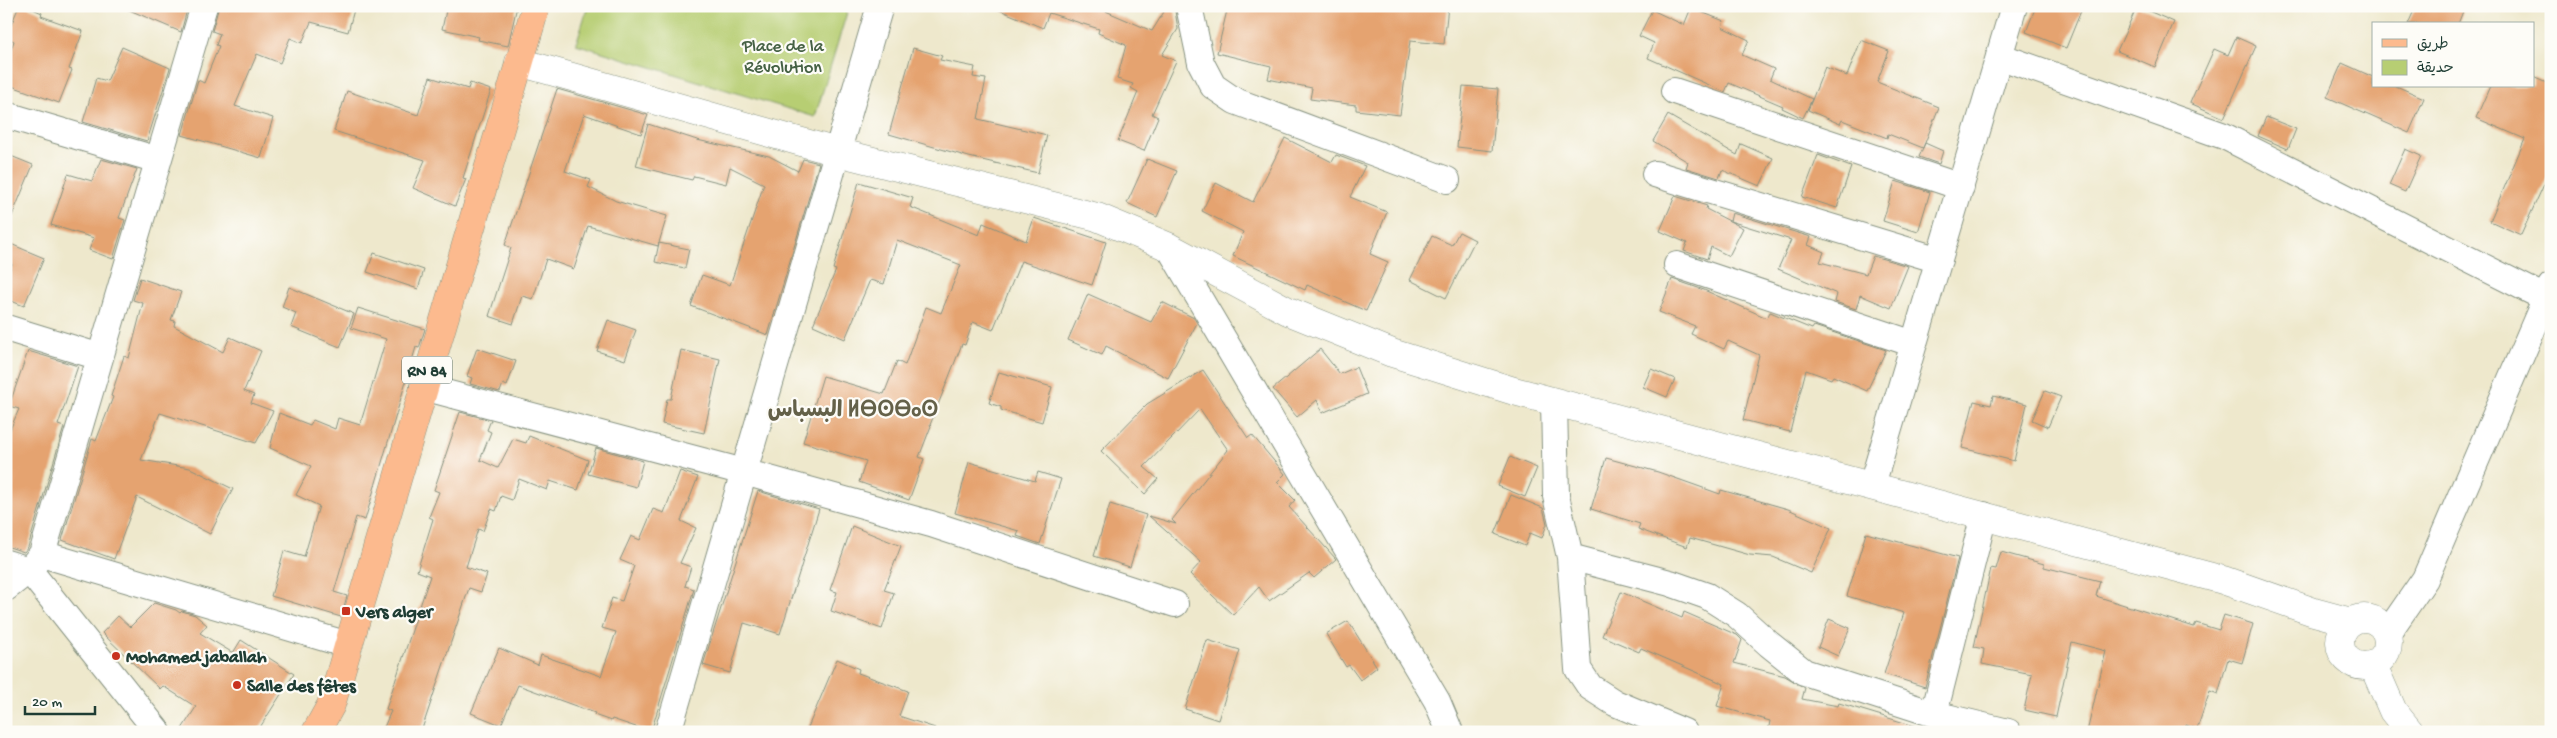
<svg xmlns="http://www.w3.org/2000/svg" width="2557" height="738" viewBox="0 0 2557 738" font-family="'Gochi Hand','Playpen Sans Arabic','Noto Sans Tifinagh',sans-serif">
	<rect width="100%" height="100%" fill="#fdfcf7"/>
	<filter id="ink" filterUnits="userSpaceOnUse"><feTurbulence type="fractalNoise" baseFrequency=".02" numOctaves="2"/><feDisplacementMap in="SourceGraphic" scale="10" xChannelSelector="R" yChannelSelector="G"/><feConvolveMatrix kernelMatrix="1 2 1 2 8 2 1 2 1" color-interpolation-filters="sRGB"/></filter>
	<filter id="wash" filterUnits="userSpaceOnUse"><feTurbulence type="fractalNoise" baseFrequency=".0096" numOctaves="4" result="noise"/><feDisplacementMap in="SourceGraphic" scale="20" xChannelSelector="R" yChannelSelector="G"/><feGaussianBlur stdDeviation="1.12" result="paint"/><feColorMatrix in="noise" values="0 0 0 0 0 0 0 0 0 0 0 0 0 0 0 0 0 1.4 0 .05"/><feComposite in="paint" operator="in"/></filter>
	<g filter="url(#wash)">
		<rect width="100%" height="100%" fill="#eee8cc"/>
		<!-- green -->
		<path fill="#b7ce73" stroke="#6b8654" d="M588 6H849L815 117 576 44Z"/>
		<g id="blocks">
			<!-- building -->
			<path fill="#e5a36f" d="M19 6H26L42 13 41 16 83 31 69 69 72 70 59 103 6 84V63L14 41 6 37Z
				M120 6H188L181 32Z
				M219 6H355L348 32 311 22 302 43 290 38 280 63 257 54 235 106 273 118 261 158 182 135 198 80 204 83 219 46 216 45 220 34 212 31Z
				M447 6H517L508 46 478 40 479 37 442 29Z
				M990 6H1094L1152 31 1167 7 1175 11 1178 29 1162 55 1176 61 1152 114 1158 117 1144 151 1118 141 1138 92 1131 88 1133 84 1117 79 1126 45 1098 33 1099 29 1049 13 1043 28Z
				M1228 6H1448L1444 44 1410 41 1400 115 1356 110V105L1310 99 1312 88 1268 79 1271 66 1217 53Z
				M2036 6H2083L2066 48 2026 32Z
				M2137 6 2174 22 2155 67 2117 51Z
				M2416 6H2465L2458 24H2408Z
				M1691 8 1724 21 1722 27 1749 40 1742 55 1774 69 1770 79 1812 99 1803 118 1782 108 1783 106 1729 83 1725 92 1648 58 1654 43 1639 36 1652 10 1684 25Z
				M2236 37 2256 46 2224 118 2190 103 2214 49 2228 55Z
				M1861 40 1889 51 1877 82 1939 107 1923 148 1888 134 1887 138 1842 120 1840 124 1808 110 1825 67 1847 76Z
				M122 47 170 68 147 141 83 122 96 78 107 81Z
				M913 48 942 56 940 60 975 67 973 77 986 79 978 119 1047 135 1038 173 969 157 889 134Z
				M2342 63 2373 77V86H2396L2424 98 2409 133 2327 97Z
				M430 77 468 89 470 83 491 90 463 178 466 179 455 206 413 188 425 160 334 131 347 91 418 115Z
				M2533 77 2551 85V169L2521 235 2490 221 2525 139 2476 118 2490 86H2533Z
				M1463 86 1498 89 1492 151 1457 147Z
				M557 89 648 115 641 134 584 114 565 171 591 180 588 187 616 201 667 216 658 246 588 226 574 269 546 259 533 299 522 296 513 324 489 316 511 248 505 245Z
				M1668 115 1737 155 1741 144 1773 158 1760 186 1722 170 1719 178 1686 168 1688 162 1653 141Z
				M2266 117 2296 129 2288 149 2258 136Z
				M648 124 697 140 769 156 798 171 803 159 819 163 768 335 691 306 702 275 730 285 764 184 730 167 726 184 694 176 692 180 636 166Z
				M1285 138 1332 162 1336 155 1365 166 1350 197 1387 212 1370 254 1388 262 1366 311 1307 285 1305 290 1233 256 1243 232 1202 211 1216 183 1253 202Z
				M1925 143 1943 151 1939 164 1919 157Z
				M2405 149 2421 156 2405 192 2389 185Z
				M6 154 33 165 7 228H6Z
				M1818 155 1851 167 1837 208 1802 197Z
				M101 159 137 169 119 218 125 220 113 259 89 250 94 238 51 225 68 174 92 181Z
				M1147 159 1177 171 1157 217 1127 203Z
				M1895 181 1930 192 1918 232 1883 221Z
				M859 182 913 198 910 207 979 235 983 223 1026 241 1034 218 1106 242 1092 285 1021 261 993 330 973 322 965 345 962 344 930 425 931 426 919 457 924 459 909 500 859 482 866 461 803 442 823 376 884 394 897 361 905 365 926 307 941 313 961 265 897 240 884 284 870 280 845 339 813 325 836 270 833 269Z
				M1675 196 1707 206 1706 209 1743 228 1729 256 1711 247 1707 259 1684 251 1687 243 1660 231Z
				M1732 213 1811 237 1808 245 1824 252 1820 262 1866 274 1873 256 1908 266 1891 308 1860 295 1856 309 1835 302 1837 294 1778 269 1791 240 1730 221Z
				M1459 232 1475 240 1446 298 1410 280 1432 236 1452 245Z
				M6 242 44 258 24 306 6 299V278L12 264 6 262Z
				M659 243 689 249 685 268 655 262Z
				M374 253 424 270 418 289 367 272Z
				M140 278 181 292 171 320 175 321 174 326 223 352 230 337 261 351 244 391 254 395 251 403 273 411 256 443 160 413 141 460 190 468 233 489 210 534 137 497 114 559 62 540 92 439 96 441 113 397 111 396 124 356 129 358 143 303 133 300Z
				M1672 279 1704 290 1767 318 1770 312 1812 329 1814 326 1886 350 1867 391 1833 376 1831 379 1806 370 1790 432 1743 420 1759 355 1728 341 1724 349 1691 334 1695 326 1659 312Z
				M289 287 354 314 340 347 291 327 296 313 282 307Z
				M1088 294 1151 322 1162 302 1194 318 1197 323 1168 378 1106 346 1102 355 1068 340Z
				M358 308 425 329 419 348 416 347 365 520 356 517 334 592 347 596 341 617 271 596 284 551 304 557 319 506 296 495 311 466 270 448 279 413 310 425 313 420 335 429 338 418 360 425 386 339 351 328Z
				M608 320 636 330 625 360 597 351Z
				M477 348 516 361 507 386 503 384 500 392 470 384 472 378 467 376Z
				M1320 349 1340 374 1356 367 1367 394 1322 413 1317 400 1297 417 1273 389Z
				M681 350 720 359 704 433 662 424 667 399H671Z
				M28 351 78 366 58 425 64 427 28 547 24 552 6 546V439L19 409 9 406Z
				M1651 369 1675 379 1667 397 1643 387Z
				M1203 370 1248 438 1252 435 1285 474 1277 482 1295 500 1289 507 1336 559 1314 578 1309 573 1269 601 1259 587 1233 615 1190 574 1201 562 1149 516 1176 524 1172 520 1228 450 1200 409 1144 467 1158 479 1145 494 1101 451 1147 404Z
				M999 372 1052 387 1042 422 1001 410V407L989 403Z
				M2045 391 2061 397 2048 427 2032 420Z
				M1993 396 2027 404 2014 461 1962 448 1974 401 1991 405Z
				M460 412 491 420 487 430 491 432 480 460 498 468 513 439 526 443 529 436 588 460 578 490 550 481 547 490 519 479 512 500 501 496 496 511 491 509 483 531 478 529 466 567 487 574 481 592 469 588 421 732H382L391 711 386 709 430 576 417 571 433 519 429 517 439 492 434 490Z
				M596 448 643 461 636 487 588 474Z
				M1510 457 1537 468 1525 497 1498 486Z
				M1606 458 1658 472 1720 494 1721 490 1788 509 1831 528 1811 573 1773 557 1750 555 1690 538 1687 547 1638 529 1640 524 1591 509Z
				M969 462 1035 481 1038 472 1061 479 1040 544 1017 536 1019 531 955 513Z
				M680 471 698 477 681 521 696 528 680 563 691 567 685 586 694 589 651 732 612 719 611 721 594 715 595 713 518 685 501 725 471 713 499 648 538 665 541 655 601 676 616 632 602 628 612 598 622 601 634 566 620 560 631 536 640 540 653 509 664 513Z
				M758 491 819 509 780 634 744 623 730 673 703 665Z
				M1511 495 1543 508 1547 524 1542 538 1530 533 1525 546 1495 534Z
				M1110 504 1146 515 1130 567 1094 556Z
				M852 526 901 546 884 590 894 593 882 629 831 611 837 592 830 590Z
				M1866 533 1958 558 1925 687 1884 674 1904 613 1847 596Z
				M2001 552 2044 564V567L2100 581 2096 596 2194 627 2196 623 2219 630 2224 615 2253 624 2242 663 2228 659 2218 694 2210 691 2197 729 2186 725 2184 732H2087L2106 651 2072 642 2056 717 2024 710 2032 674 1982 664 1984 649 1974 647 1991 568 1996 569Z
				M1621 592 1682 618 1684 612 1737 635 1742 640 1734 663 1785 676 1805 688 1802 699 1838 706 1839 703 1918 727V732H1768L1770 721 1717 706 1724 684 1641 648 1639 652 1602 636Z
				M154 603 176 610 180 613 182 611 195 615 207 625 200 633 233 653 241 640 294 674 257 732H180L196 707 163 686 160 689 102 633 118 616 130 627Z
				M1829 619 1850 628 1838 656 1818 647Z
				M1348 621 1377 667 1360 680 1349 665 1346 667 1326 634Z
				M1207 640 1240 650 1218 720 1185 709Z
				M837 659 859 669 858 673 908 691 899 716 935 728 934 732H806Z"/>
		</g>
	</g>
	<g filter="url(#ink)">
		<use href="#blocks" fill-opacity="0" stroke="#869280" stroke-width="1"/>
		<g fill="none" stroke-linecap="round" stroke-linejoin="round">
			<defs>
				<path id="minor" d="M1189 6 1201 63 1213 86 1235 101 1447 180
					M1999 56 2224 136 2545 298
					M1674 91 1961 187
					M6 115 158 160
					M1655 174 1939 260
					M1169 247 1437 701 1450 732
					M1677 265 1914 344
					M6 328 100 357
					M423 387 744 472 931 524 1175 604
					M1554 402 1556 496 1570 557 1578 669 1590 687 1615 703 1684 732
					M1872 485 2014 6
					M42 554 348 645
					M1570 557 1670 583 1707 596 1737 615 1769 644 1804 672 1934 714 2008 732
					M6 563 29 570 158 732
					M6 588 29 570 42 554 204 6
					M2387 634 2425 579 2551 286
					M1934 714 1984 515
					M668 732 880 6"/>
				<path id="tertiary" d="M519 62 837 152 1097 217 1169 247 1288 311 1392 353 1514 391 2223 580 2314 612 2351 622
					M2340 642a24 24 0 1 1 48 0a24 24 0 1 1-48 0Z
					M2373 665 2393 711 2410 732"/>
				<path id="primary" d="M316 732 331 705 536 6"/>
			</defs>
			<!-- minor casing -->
			<use href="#minor" stroke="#869280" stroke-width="28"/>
			<!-- tertiary casing -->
			<use href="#tertiary" stroke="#869280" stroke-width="29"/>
			<!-- primary casing -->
			<use href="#primary" stroke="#869280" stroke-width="29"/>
			<!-- minor -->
			<use href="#minor" stroke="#fff" stroke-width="26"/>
			<!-- tertiary -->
			<use href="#tertiary" stroke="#fff" stroke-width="28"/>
			<!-- primary -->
			<use href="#primary" stroke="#fcba8e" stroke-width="28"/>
		</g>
	</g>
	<!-- markers -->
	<g fill="#c8321e" stroke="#fdfcf7" stroke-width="2">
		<rect x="341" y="606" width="10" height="10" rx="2.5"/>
		<circle cx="116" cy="656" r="5"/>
		<circle cx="237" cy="685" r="5"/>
	</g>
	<g text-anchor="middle" stroke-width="4.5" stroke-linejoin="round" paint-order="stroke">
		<!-- shield labels -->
		<rect fill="#fdfcf7" stroke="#62766e" stroke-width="1" x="402" y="356.5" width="50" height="27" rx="4"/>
		<g font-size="16" font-weight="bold" fill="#1f3d34">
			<text x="427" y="376">RN 84</text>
		</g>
		<!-- park labels -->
		<g font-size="18" fill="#456144" stroke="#fdfcf7">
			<text x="783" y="51">Place de la<tspan x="783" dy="21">Révolution</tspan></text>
		</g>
		<!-- poi labels -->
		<g font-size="18" font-weight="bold" fill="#1f3d34" stroke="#fdfcf7" text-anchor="start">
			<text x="356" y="617">Vers alger</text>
			<text x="126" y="662">Mohamed jaballah</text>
			<text x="247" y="691">Salle des fêtes</text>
		</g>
		<!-- district labels -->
		<g font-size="22" font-weight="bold" fill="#646149" stroke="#fdfcf7">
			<text x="853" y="416">البسباس ⵍⴱⵙⴱⴰⵙ</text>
		</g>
	</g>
	<!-- margin -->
	<rect width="2557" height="738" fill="none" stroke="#fdfcf7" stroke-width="25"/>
	<!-- legend -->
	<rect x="2372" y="22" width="162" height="65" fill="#fdfcf7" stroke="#a4b0a9"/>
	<rect x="2382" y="39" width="25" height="8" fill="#fcba8e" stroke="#a4b0a9"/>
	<text x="2417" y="48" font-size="15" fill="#1f3d34">طريق</text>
	<rect x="2382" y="60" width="25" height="15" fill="#b7ce73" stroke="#a4b0a9"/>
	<text x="2417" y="72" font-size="15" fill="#1f3d34">حديقة</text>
	<!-- scale -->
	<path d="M25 706v8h70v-8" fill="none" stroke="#1f3d34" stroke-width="2.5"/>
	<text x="32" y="706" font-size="15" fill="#1f3d34" stroke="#fdfcf7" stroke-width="4" paint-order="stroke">20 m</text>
</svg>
